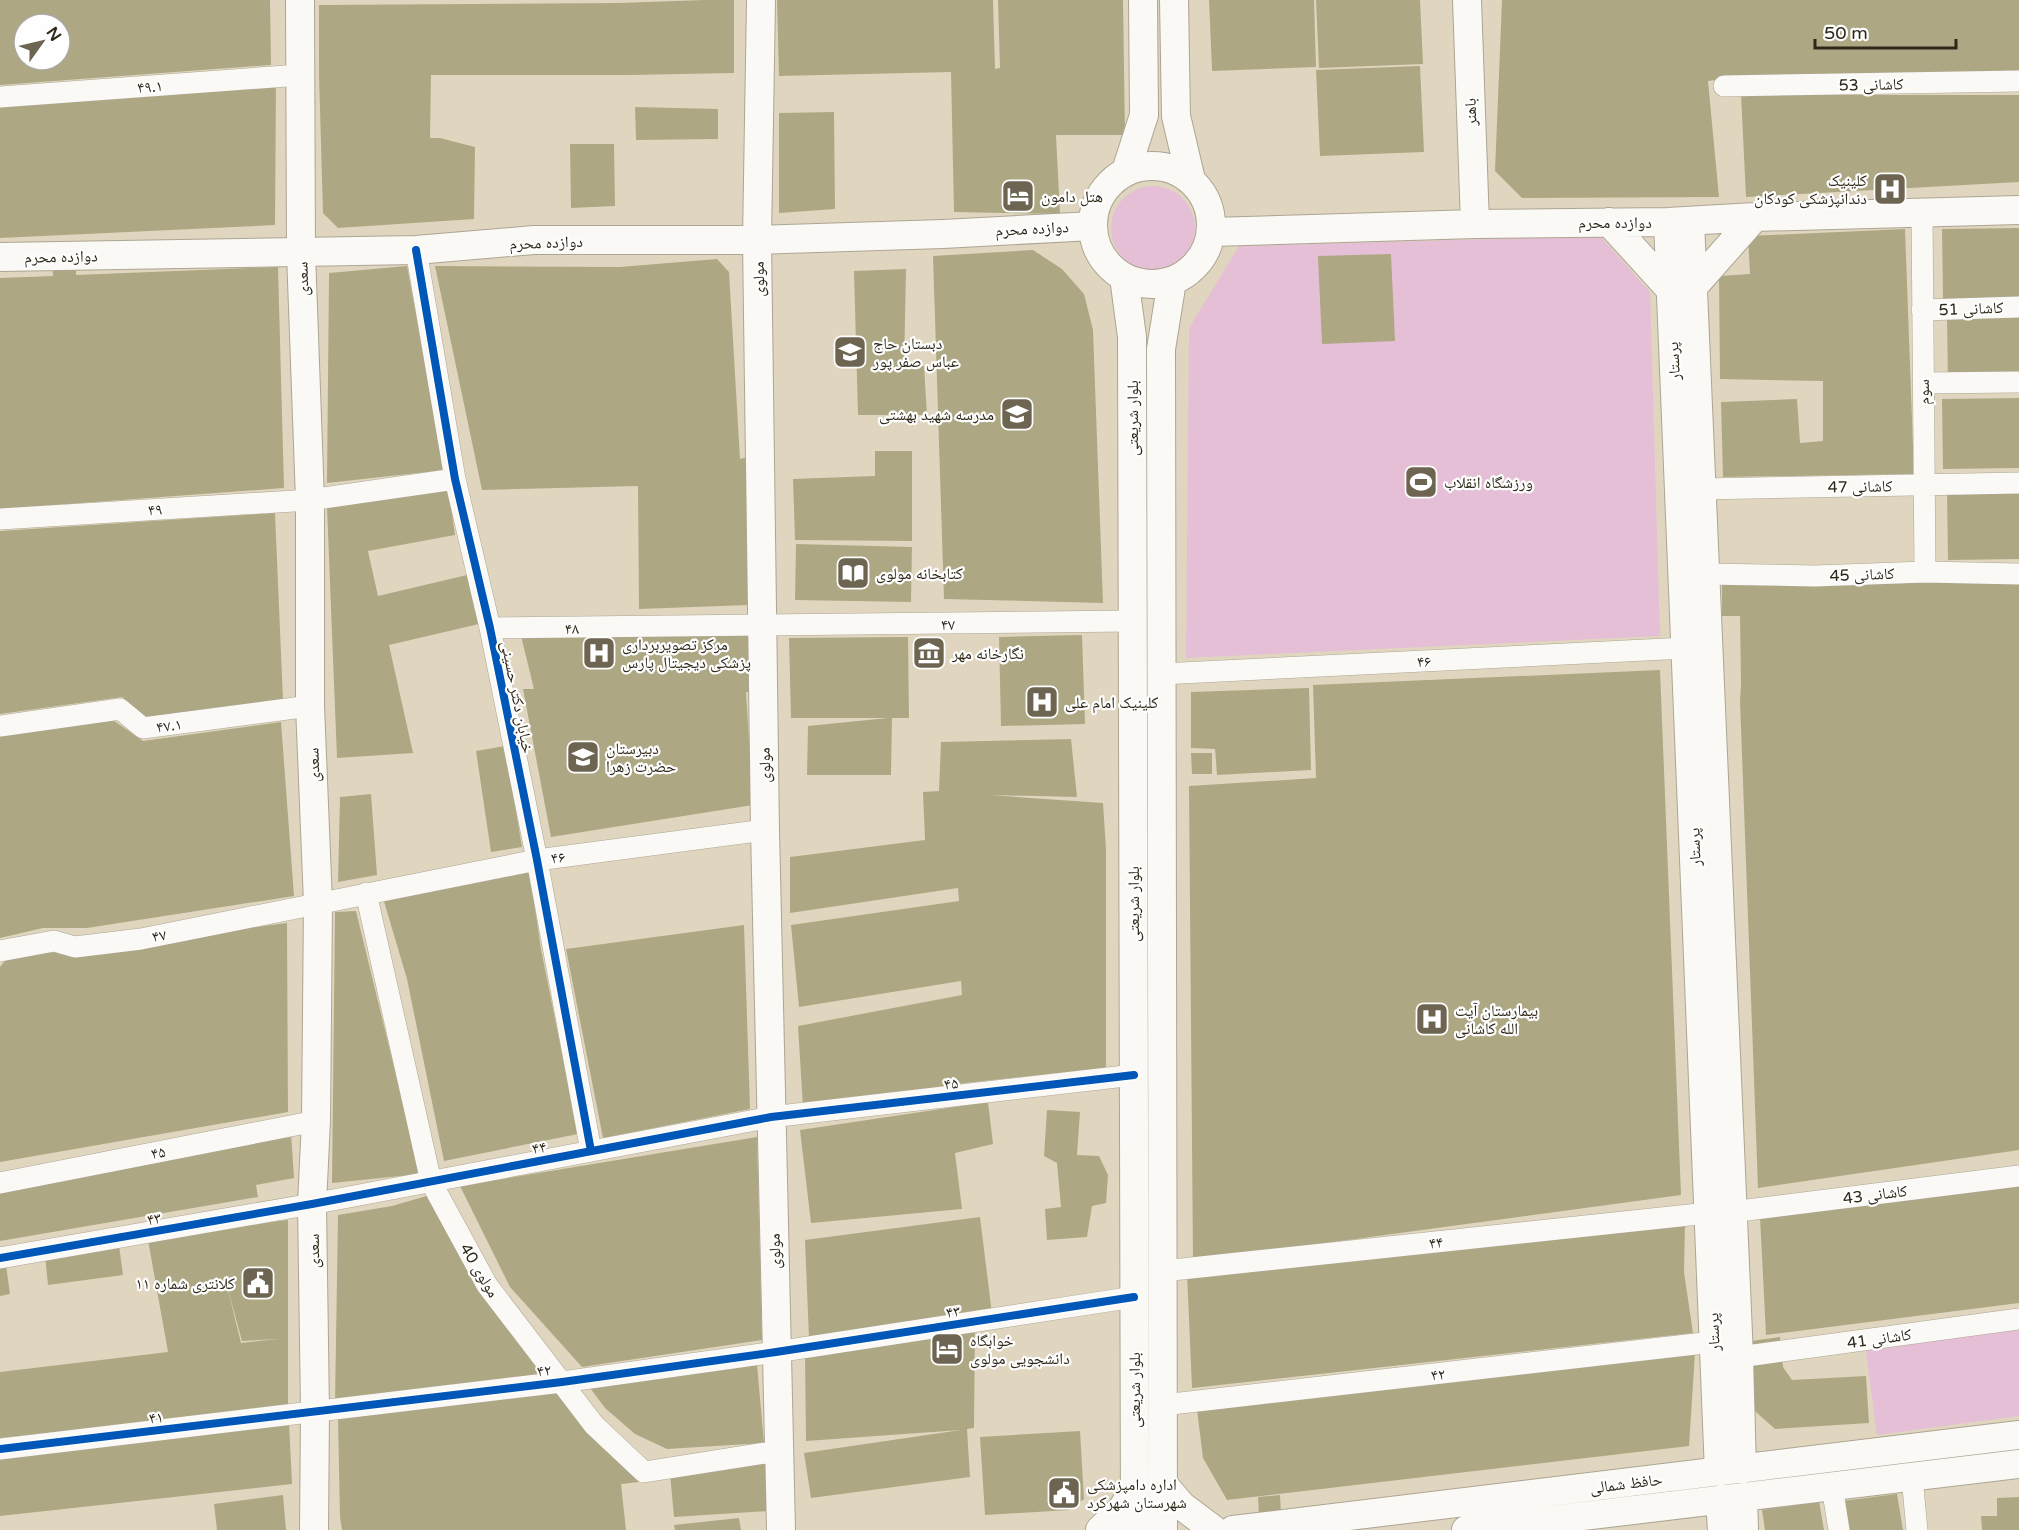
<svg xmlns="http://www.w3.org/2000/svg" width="2019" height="1530" viewBox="0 0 2019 1530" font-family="'Varela Round','Noto Naskh Arabic',sans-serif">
	<rect width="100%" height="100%" fill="#e0d6bf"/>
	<!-- green -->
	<path fill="#e5bfd6" d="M1111 228a42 42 0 1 1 84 0a42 42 0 1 1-84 0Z
		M1600 236 1650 292 1660 636 1186 658 1189 328 1239 246Z
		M2019 1325V1416L1877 1435 1865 1345Z"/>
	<!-- building -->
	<path fill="#ada883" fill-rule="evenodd" d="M0 0H270L271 65 0 85ZM24 24H60V60H24Z
		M704 0H734V73L630 75H431L430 138H440L475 147 474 219 338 228 323 213 319 75V5L619 3Z
		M777 0H993L995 69 1000 68 998 0H1123L1125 135H1056L1060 214 954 212 951 72 779 76Z
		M1209 0H1314L1316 67 1212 71Z
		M1316 0H1420L1423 64 1319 68Z
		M1502 0H2019V71L1747 76 1708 81 1719 197 1522 198 1495 171Z
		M1420 66 1424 152 1320 156 1316 70Z
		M276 84 275 225 0 238V103Z
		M1741 95H2019V182L1746 197Z
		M635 107 718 109V139L636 140Z
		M834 112 835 209 779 213V113Z
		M570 144H614L615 206 571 208Z
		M2019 228V299H1943L1942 229Z
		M1905 229 1914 474 1723 477 1721 402 1797 399 1800 443 1823 441V381L1720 379 1719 276 1750 274 1748 236Z
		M1033 250 1062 269 1084 294 1093 330 1103 603 944 599 933 256Z
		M1391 254 1395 341 1322 344 1318 256Z
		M52 259 76 261V275L278 267 284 488 0 509V278L53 276Z
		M717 259 729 272 740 459 748 457V605L639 609 638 486 482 490 435 266 620 267Z
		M407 266 445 470 327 483 329 273Z
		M906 269 904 367 924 366 927 415H858L854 271Z
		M1947 317H2019V387L1948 388Z
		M2019 398V468L1943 469 1942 399Z
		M875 451H912V541L795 540 793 479 875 476Z
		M448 486 455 535 368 551 378 596 467 575 479 624 389 645 413 753 337 758 327 507Z
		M2019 488V559L1948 560 1947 489Z
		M275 513 283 700 148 719 122 697 0 714V531Z
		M796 544 912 547 911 602 795 600Z
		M1722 577H2019V1150L1758 1188 1740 701 1741 685 1740 616H1722Z
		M748 633 753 692H746L753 805 551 837 523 689H534L521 636Z
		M1082 635 1085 724 1001 726 999 637Z
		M908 637 909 718H892L891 775H807L808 726 888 718H791L789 638Z
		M1660 670 1681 1195 1193 1261 1189 786 1316 778 1313 685Z
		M1309 688 1311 770 1217 775 1215 749 1191 748V692Z
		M110 718 143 741 281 722 294 896 87 928H43L0 938V736Z
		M1071 739 1077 797 989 795 1103 803 1106 849V1068L965 1083 803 1107 798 1026 962 995 961 981 799 1007 791 925 959 901 958 888 790 913V857L925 840 923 792 939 791 941 742Z
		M505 746 522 847 491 852 476 751Z
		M1191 753H1212V774H1192Z
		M371 794 377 875 338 882 340 797Z
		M529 868 541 949 578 1134 444 1161 407 979 383 898Z
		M356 911 420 1174 332 1183 335 912Z
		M287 923 288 1112 0 1162V967L7 958Z
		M744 925 750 1109 603 1138 566 949Z
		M988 1102 993 1144 955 1153 962 1209 811 1223 800 1130Z
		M1047 1110 1080 1112 1077 1155 1099 1156 1108 1175 1106 1203 1092 1206 1087 1237 1047 1240 1045 1209 1061 1207 1057 1163 1044 1156Z
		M291 1133 294 1178 256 1185 258 1197 0 1241V1191Z
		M757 1137 762 1340 582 1367 510 1287 460 1186Z
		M2019 1184V1303L1766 1335 1760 1217Z
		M430 1195 476 1288 505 1320 546 1374 414 1389 335 1403 338 1215 392 1206Z
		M980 1217 992 1314 809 1339 805 1240Z
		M288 1220V1407L0 1438V1372L168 1352 148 1240 213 1229ZM227 1286 242 1341 277 1339 241 1343Z
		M1685 1223 1684 1272 1693 1333 1192 1388 1187 1273Z
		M119 1245 123 1275 48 1285 45 1255Z
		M6 1265 10 1294 0 1296V1266Z
		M975 1328 974 1428 967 1429 970 1477 811 1498 804 1453 961 1430 806 1441 805 1354Z
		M1780 1337 1783 1367 1792 1380 1866 1376 1869 1423 1775 1429 1748 1405 1751 1341Z
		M1695 1353 1689 1446 1227 1500 1203 1458 1197 1410Z
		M757 1365 764 1443 667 1449 635 1434 605 1408 590 1388Z
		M552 1389 639 1482 621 1484 626 1530H342L340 1517 338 1418Z
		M289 1422 292 1484 0 1516V1458Z
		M1080 1431 1084 1499 1069 1510 985 1515 980 1437Z
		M768 1460V1511L674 1517 670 1473Z
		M1897 1494 1903 1530H1846L1842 1501Z
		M283 1495 286 1530H217L214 1504Z
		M1280 1495 1281 1514 1259 1516 1258 1497Z
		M2019 1497V1530H1982L1981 1516H1997V1498Z
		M1819 1501 1824 1530H1765L1762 1510Z
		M739 1518 741 1530H675L674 1525Z"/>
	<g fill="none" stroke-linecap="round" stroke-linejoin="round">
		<defs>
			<path id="street" d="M1724 86 2019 81
				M0 97 300 75
				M1922 212 1925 572
				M416 250 455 479 490 628 537 860 591 1151
				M1922 310 2019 307
				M1923 383 2019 382
				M1701 489 2019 483
				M0 519 310 500 455 479
				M1704 574 1815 576 1925 572 2019 574
				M490 628 1132 621
				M1161 674 1686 648
				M0 726 120 709 143 728 310 706
				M366 893 431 1182 487 1285 594 1425 644 1472 778 1451
				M0 951 54 941 75 947 141 939 537 860 765 830
				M0 1183 316 1121
				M1731 1212 2019 1176
				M0 1258 312 1204 771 1117 1134 1075
				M1163 1271 1708 1213
				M1739 1357 2019 1319
				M1163 1405 1713 1342
				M0 1449 562 1382 776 1352 1134 1297
				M1912 1477 1917 1530
				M1832 1486 1839 1530"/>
			<path id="secondary" d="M300 0 301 253 310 500V706L318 903 316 1121 312 1204 315 1411 314 1530
				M761 0 757 240 765 830 781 1530
				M1174 0 1176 116 1191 180
				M1467 0 1475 224
				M1093 225a59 59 0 1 1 118 0a59 59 0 1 1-118 0Z
				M1126 171 1144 115 1143 0
				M1690 221 1739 1357 1742 1469
				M1609 222 1670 289
				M1668 222 1719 1472
				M1211 232 1475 224 1668 222 1755 217 2019 210
				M0 257 416 250 534 240H757L943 234 1093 226
				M1124 277 1132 337 1135 1530
				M1693 287 1755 217
				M1163 1484 1182 1506 1214 1530
				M1743 1497 1744 1530
				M1720 1500 1722 1530
				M1100 1530 1122 1509 1135 1488
				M1163 1530 1161 349 1172 281
				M1233 1530 2019 1435
				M1466 1530 2019 1464"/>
		</defs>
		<!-- street casing -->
		<use href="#street" stroke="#ada593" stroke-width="22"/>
		<!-- secondary casing -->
		<use href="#secondary" stroke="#ada593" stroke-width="30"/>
		<!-- street -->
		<use href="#street" stroke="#faf9f5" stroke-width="21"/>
		<!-- secondary -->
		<use href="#secondary" stroke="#faf9f5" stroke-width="28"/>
		<defs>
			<path id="cycleway" d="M416 250 455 479 490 628 537 860 591 1151
				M0 1258 312 1204 771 1117 1134 1075
				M0 1449 562 1382 776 1352 1134 1297"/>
		</defs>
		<!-- cycleway casing -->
		<use href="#cycleway" stroke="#fefefe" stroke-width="11"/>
		<!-- cycleway -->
		<use href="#cycleway" stroke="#0057b8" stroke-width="8"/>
	</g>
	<!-- icons -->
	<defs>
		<symbol id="hospital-square" viewBox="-11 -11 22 22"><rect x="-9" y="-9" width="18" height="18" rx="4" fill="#6d6552" stroke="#fefefe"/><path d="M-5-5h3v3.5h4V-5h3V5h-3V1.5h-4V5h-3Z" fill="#fff"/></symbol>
		<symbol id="hotel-square" viewBox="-11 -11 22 22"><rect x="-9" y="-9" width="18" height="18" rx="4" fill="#6d6552" stroke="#fefefe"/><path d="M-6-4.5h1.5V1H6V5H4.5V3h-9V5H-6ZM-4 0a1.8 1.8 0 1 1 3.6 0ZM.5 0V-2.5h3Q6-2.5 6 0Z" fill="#fff"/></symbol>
		<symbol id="school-square" viewBox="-11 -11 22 22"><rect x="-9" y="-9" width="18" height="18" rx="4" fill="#6d6552" stroke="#fefefe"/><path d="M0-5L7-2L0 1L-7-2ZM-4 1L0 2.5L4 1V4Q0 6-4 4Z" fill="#fff"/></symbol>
		<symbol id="stadium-square" viewBox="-11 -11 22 22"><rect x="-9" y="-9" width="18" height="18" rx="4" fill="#6d6552" stroke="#fefefe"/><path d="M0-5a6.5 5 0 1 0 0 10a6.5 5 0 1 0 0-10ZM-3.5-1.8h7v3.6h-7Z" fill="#fff"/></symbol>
		<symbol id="library-square" viewBox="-11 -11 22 22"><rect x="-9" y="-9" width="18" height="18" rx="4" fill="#6d6552" stroke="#fefefe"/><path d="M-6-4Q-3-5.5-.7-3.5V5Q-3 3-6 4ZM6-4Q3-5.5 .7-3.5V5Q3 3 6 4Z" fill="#fff"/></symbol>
		<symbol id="museum-square" viewBox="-11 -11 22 22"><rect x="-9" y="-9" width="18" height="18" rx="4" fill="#6d6552" stroke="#fefefe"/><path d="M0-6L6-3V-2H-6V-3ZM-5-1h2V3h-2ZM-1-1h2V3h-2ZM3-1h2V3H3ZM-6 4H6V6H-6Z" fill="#fff"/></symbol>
		<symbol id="civic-square" viewBox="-11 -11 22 22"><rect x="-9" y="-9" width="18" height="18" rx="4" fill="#6d6552" stroke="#fefefe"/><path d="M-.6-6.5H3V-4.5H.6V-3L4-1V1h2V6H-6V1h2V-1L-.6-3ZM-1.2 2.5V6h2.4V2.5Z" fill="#fff"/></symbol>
	</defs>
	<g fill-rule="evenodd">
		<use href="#hospital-square" x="1871" y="170" width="38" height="38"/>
		<use href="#hotel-square" x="999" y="177" width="38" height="38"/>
		<use href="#school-square" x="831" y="333" width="38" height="38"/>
		<use href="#school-square" x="998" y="395" width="38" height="38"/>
		<use href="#stadium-square" x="1402" y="463" width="38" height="38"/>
		<use href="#library-square" x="834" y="554" width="38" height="38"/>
		<use href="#hospital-square" x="580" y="634" width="38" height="38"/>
		<use href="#museum-square" x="910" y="634" width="38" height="38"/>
		<use href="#hospital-square" x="1023" y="683" width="38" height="38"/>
		<use href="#school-square" x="564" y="738" width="38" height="38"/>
		<use href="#hospital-square" x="1413" y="1000" width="38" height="38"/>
		<use href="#civic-square" x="239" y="1264" width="38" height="38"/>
		<use href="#hotel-square" x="928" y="1330" width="38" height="38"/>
		<use href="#civic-square" x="1045" y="1474" width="38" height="38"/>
	</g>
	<g text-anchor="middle" stroke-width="4.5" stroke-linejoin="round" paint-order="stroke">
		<!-- street labels -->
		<g font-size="16" fill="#2f2818" stroke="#fefefe">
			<text transform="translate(1871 84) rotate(-1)" y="6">کاشانی 53</text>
			<text transform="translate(150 86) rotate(-4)" y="6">۴۹.۱</text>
			<text transform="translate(1470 112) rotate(-92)" y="6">باهنر</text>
			<text x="1615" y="228">دوازده محرم</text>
			<text transform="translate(1032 228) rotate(-3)" y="6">دوازده محرم</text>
			<text transform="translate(546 242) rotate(-2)" y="6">دوازده محرم</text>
			<text transform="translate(61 256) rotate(-1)" y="6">دوازده محرم</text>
			<text transform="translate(302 279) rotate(-92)" y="6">سعدی</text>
			<text transform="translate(758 279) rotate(-91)" y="6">مولوی</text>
			<text transform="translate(1971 308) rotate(-2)" y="6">کاشانی 51</text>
			<text transform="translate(1673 361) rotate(-93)" y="6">پرستار</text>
			<text transform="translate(1923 392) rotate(-91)" y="6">سوم</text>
			<text transform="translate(1132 418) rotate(-90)" y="6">بلوار شریعتی</text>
			<text transform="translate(1860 486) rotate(-1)" y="6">کاشانی 47</text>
			<text transform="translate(155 509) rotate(-4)" y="6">۴۹</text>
			<text transform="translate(1862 574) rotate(-2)" y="6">کاشانی 45</text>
			<text transform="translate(948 624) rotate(-1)" y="6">۴۷</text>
			<text x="572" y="634">۴۸</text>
			<text transform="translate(1424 661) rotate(-3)" y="6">۴۶</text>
			<text transform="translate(518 697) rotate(79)" y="6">خیابان دکتر حسینی</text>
			<text transform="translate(169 725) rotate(-8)" y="6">۴۷.۱</text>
			<text transform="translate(313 765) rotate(-92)" y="6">سعدی</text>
			<text transform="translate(764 765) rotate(-91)" y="6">مولوی</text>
			<text transform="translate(1694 847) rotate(-92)" y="6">پرستار</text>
			<text transform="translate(558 857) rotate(-7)" y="6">۴۶</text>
			<text transform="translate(1133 904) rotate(-90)" y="6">بلوار شریعتی</text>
			<text transform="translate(159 935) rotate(-11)" y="6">۴۷</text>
			<text transform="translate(951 1083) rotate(-7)" y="6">۴۵</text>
			<text transform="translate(539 1147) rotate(-11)" y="6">۴۴</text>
			<text transform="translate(158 1152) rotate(-11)" y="6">۴۵</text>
			<text transform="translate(1875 1194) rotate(-7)" y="6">کاشانی 43</text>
			<text transform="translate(154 1218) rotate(-10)" y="6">۴۳</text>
			<text transform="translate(1436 1242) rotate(-6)" y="6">۴۴</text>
			<text transform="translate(313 1251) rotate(-91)" y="6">سعدی</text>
			<text transform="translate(774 1251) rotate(-91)" y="6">مولوی</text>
			<text transform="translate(480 1270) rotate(59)" y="6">مولوی 40</text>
			<text transform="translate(953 1311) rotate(-9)" y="6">۴۳</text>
			<text transform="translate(1713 1332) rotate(-92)" y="6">پرستار</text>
			<text transform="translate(1879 1338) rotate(-8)" y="6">کاشانی 41</text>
			<text transform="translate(544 1370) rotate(-7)" y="6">۴۲</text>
			<text transform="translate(1438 1374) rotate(-7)" y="6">۴۲</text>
			<text transform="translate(1134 1390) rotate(-90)" y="6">بلوار شریعتی</text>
			<text transform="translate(156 1417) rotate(-7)" y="6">۴۱</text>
			<text transform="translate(1626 1483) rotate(-7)" y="6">حافظ شمالی</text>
		</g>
		<!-- poi labels -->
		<g font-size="16" fill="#2f2818" stroke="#fefefe" text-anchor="start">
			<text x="1867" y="186" text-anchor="end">کلینیک<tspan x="1867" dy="18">دندانپزشکی کودکان</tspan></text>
			<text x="1041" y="202">هتل دامون</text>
			<text x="873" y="349">دبستان حاج<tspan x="873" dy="18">عباس صفر پور</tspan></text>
			<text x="994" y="420" text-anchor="end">مدرسه شهید بهشتی</text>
			<text x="1444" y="488">ورزشگاه انقلاب</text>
			<text x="876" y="579">کتابخانه مولوی</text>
			<text x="622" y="650">مرکز تصویربرداری<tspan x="622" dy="18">پزشکی دیجیتال پارس</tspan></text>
			<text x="952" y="659">نگارخانه مهر</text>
			<text x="1065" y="708">کلینیک امام علی</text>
			<text x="606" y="754">دبیرستان<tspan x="606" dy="18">حضرت زهرا</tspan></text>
			<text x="1455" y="1016">بیمارستان آیت<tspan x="1455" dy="18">الله کاشانی</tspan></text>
			<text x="235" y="1289" text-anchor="end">کلانتری شماره ۱۱</text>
			<text x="970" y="1346">خوابگاه<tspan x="970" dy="18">دانشجویی مولوی</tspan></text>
			<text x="1087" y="1490">اداره دامپزشکی<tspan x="1087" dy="18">شهرستان شهرکرد</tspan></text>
		</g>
	</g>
	<!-- north arrow -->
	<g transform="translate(42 42) rotate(56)"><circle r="28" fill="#fefefe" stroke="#aba8a2" stroke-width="1.5"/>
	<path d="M0-4.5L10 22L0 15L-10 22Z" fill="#6d6552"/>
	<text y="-9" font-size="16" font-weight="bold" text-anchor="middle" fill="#2f2818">N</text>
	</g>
	<!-- scale -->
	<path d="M1815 39v9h141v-9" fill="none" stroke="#2f2818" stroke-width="3"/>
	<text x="1824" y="39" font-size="18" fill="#2f2818" stroke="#fefefe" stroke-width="4.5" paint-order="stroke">50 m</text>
</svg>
